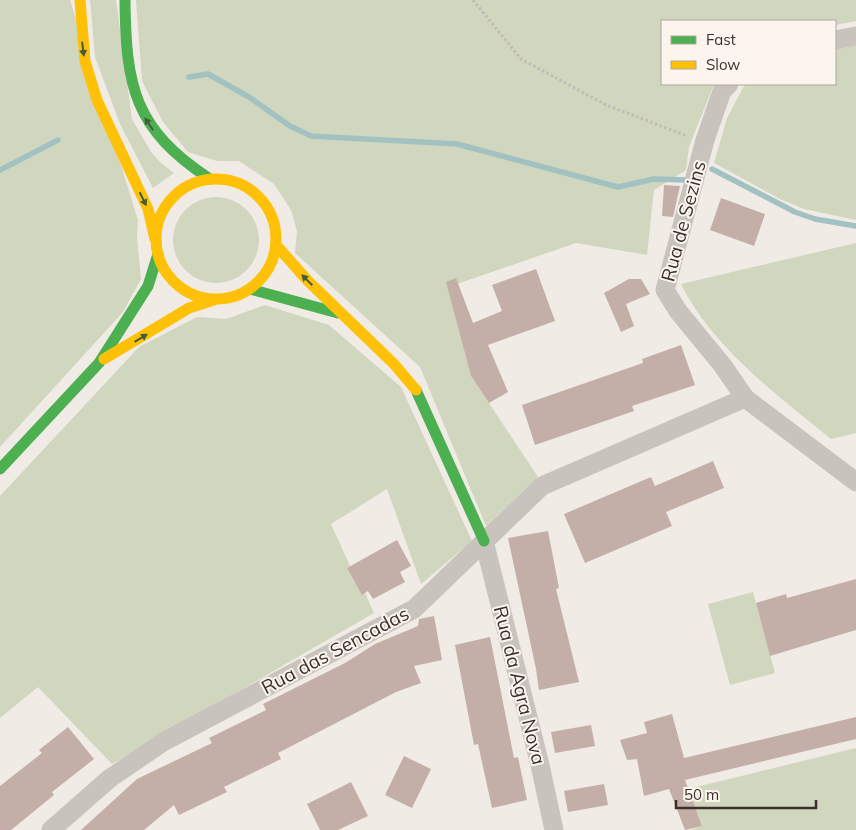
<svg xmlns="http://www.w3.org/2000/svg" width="856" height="830" viewBox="0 0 856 830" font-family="Mulish,sans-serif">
	<rect width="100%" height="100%" fill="#f0ebe5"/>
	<!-- green -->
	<path fill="#d1d6bf" d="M0 0H70L138 220 137 237 141 279 123 312 0 447Z
		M90 0H116L132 119 151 152 161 163 174 173 153 188 120 124 95 57Z
		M136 0H856V21L835 25V21H662V84H714L689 147 686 170 654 190 647 255 576 243 448 287 471 376 538 477 486 526 420 367 295 253 297 231 291 210 274 184 239 161H217L188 152 163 122 142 81Z
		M856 46V220L804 209 780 199 714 163 727 118 745 84H835V49Z
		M173 240a43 43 0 1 1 86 0a43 43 0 1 1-86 0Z
		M856 243V433L831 439C777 395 712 347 681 284Z
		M265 305 329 325 401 387 472 541 421 584 387 489 331 524 350 566 347 568 362 594 365 593 374 613 112 764 38 687 0 718V496L139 347 197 317 226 319Z
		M753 592 775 673 730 685 708 604Z
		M856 748V830H690L702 826 688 789Z"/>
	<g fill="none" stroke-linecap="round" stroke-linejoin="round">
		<!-- stream -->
		<path stroke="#a1c2c1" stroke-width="5.5" d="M189 77 208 74 249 97 290 126 311 136 457 144 618 187 654 179 686 180
			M712 169 795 212 815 219 856 226
			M0 170 58 140"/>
	</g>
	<!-- building -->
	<path fill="#c3afa7" d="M664 185 680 186 673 217 662 216Z
		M721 198 765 214 754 246 710 230Z
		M536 269 555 321 488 345 508 392 489 403 471 376 446 282 456 278 473 323 502 311 492 285Z
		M629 279H641L650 294 626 304 634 326 621 332 604 293Z
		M681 345 695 385 632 406 634 411 535 445 522 405 643 363 642 359Z
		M713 461 724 488 666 512 672 526 585 563 564 514 651 477 655 486Z
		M548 531 559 588 556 589 579 682 539 690 536 669 508 538Z
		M397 540 411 566 400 572 405 582 373 599 368 591 362 595 347 568Z
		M856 579V630L770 656 756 603 786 594 787 598Z
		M434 616 442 660 414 666 421 683 396 692 278 753 281 759 224 787 227 792 204 803 179 815 174 805 144 830H81L137 779 212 743 209 738 266 710 263 704 345 663 375 644 418 626 419 619Z
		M490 637 514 758 518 757 527 800 492 808 478 744 474 745 455 645Z
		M672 714 684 758 856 717V739L685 780 702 826 685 830 669 789 644 796 637 759 627 760 620 740 647 733 644 722Z
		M591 725 595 746 555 753 551 732Z
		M68 727 94 759 52 792 54 795 11 830H0V786L42 753 39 750Z
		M404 756 431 769 412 808 385 795Z
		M351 782 368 816 338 830H320L307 804Z
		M604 784 608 805 568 812 564 791Z"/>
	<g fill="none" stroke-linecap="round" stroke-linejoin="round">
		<!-- path -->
		<path stroke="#c2bbb6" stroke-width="3" stroke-dasharray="2.5 2.5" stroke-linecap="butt" d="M473 0 521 59 606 105 687 136"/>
		<!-- street -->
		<path stroke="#c9c3be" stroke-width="19" d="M835 40 856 36
			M729 84 722 91 705 140 665 290 678 311 723 366 745 398 856 482
			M484 541 540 765 554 830
			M51 830 109 779 163 742 414 609 542 486 745 398"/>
		<!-- fast -->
		<path stroke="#4caf50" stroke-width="11" d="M125 0C126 87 134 129 210 179
			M250 289 338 313
			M416 390 484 541
			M0 469 99 363 148 286 158 254"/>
		<!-- slow -->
		<path stroke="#ffc107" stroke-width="11" d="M80 0 85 61 97 100 148 209 155 239
			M156 239a60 60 0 1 1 120 0a60 60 0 1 1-120 0Z
			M276 245 308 281 394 364 416 390
			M104 359 189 308 217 299"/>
	</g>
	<!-- one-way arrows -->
	<defs><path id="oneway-solid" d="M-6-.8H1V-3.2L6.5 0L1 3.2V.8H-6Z" transform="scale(1.25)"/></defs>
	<g fill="#415c38">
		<use href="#oneway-solid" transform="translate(83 49) rotate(83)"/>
		<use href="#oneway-solid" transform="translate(149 124) rotate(-124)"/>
		<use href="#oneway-solid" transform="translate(143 199) rotate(64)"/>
		<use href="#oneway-solid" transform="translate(307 280) rotate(-135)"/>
		<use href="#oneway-solid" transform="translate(141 338) rotate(-31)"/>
	</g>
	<g text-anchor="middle" stroke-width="4" stroke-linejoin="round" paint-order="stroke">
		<!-- street labels -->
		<g font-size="19" fill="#3b302b" stroke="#fbf5ee">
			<text transform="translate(683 221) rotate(-75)" y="7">Rua de Sezins</text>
			<text transform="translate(335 650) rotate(-28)" y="7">Rua das Sencadas</text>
			<text transform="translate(520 685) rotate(76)" y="7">Rua da Agra Nova</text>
		</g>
	</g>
	<!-- legend -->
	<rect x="661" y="20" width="175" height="65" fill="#fbf5ee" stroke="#aea6a0"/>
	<rect x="671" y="36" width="25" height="8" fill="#4caf50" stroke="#aea6a0"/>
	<text x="706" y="45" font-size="15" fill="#3b302b">Fast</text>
	<rect x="671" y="61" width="25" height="8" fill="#ffc107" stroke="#aea6a0"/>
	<text x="706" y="70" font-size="15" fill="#3b302b">Slow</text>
	<!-- scale -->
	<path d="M676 800v8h140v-8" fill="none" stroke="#3b302b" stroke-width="2.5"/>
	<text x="684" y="800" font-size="15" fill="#3b302b" stroke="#fbf5ee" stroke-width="4" paint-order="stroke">50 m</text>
</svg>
